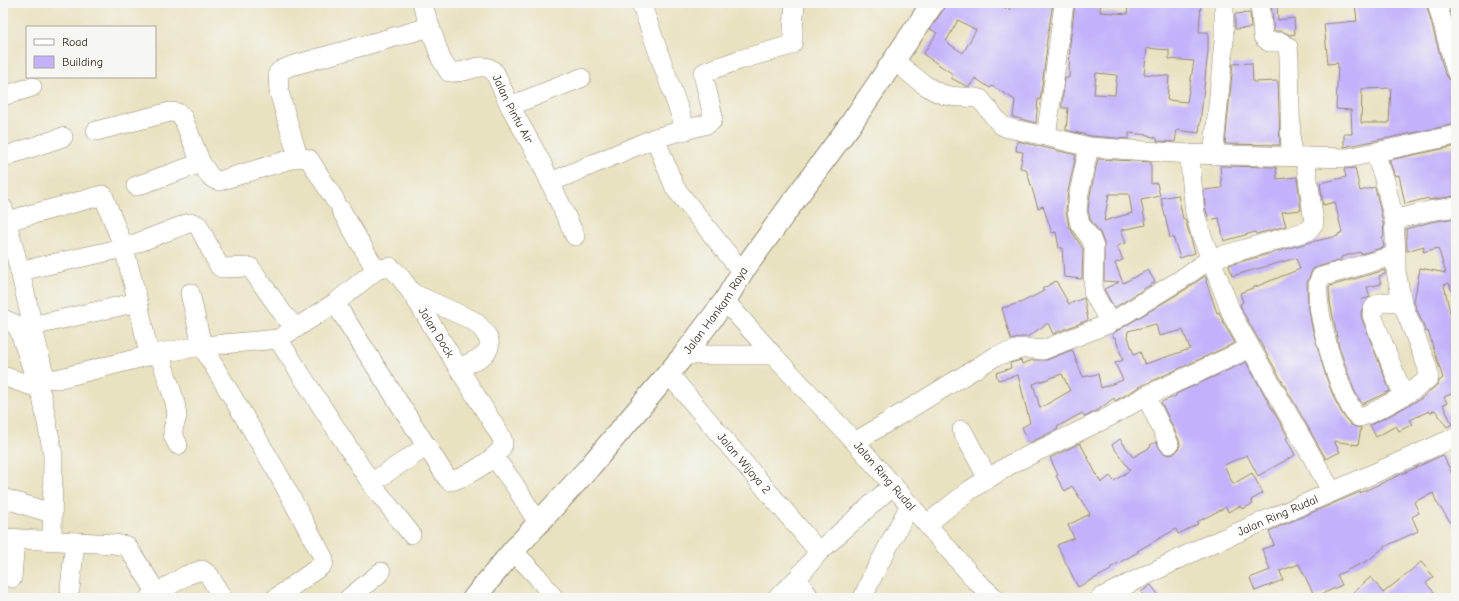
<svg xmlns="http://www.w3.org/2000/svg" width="1459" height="601" viewBox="0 0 1459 601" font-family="'Comic Neue',sans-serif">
	<rect width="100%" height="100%" fill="#f6f6f2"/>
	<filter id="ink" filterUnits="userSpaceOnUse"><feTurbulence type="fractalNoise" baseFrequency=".025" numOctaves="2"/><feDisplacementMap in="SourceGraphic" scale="8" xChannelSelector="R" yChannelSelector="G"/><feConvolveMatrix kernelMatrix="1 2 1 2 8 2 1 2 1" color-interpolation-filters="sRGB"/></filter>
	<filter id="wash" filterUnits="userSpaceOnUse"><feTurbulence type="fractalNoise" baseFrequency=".012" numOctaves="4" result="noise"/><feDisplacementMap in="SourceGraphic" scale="16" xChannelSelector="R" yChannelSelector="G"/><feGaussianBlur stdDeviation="0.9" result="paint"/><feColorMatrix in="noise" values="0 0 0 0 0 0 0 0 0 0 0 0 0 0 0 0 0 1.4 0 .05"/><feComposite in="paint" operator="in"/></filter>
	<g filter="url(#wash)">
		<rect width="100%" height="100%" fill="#e9e2c1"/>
		<g id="blocks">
			<!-- building -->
			<path fill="#c3b1fb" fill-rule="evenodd" d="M945 3H994L1009 10 1011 3H1053L1046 46 1047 47 1040 100 1038 99 1036 123 1013 117 1015 100 992 86 990 88 975 78 970 86H966L951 78 953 74 923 54 937 33 930 29 943 10ZM958 20 976 30 963 53 946 42Z
				M1075 3H1101L1100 12 1128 14 1127 3 1160 5V3H1201L1199 32H1208V51L1199 133 1177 130 1175 142 1157 141V138L1149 136V135L1129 133V139L1091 136 1066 130 1068 108H1062V103L1065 78H1069L1070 44ZM1147 48 1169 50V59L1194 61 1187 102 1167 100 1169 76 1144 74ZM1096 73 1117 75 1115 95 1094 94Z
				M1271 3H1277L1278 20 1294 18 1295 34 1290 35 1281 31H1274Z
				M1355 3H1426L1445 74 1449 79 1456 82V124L1344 147V134H1352L1351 110 1336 109 1338 63 1328 64 1324 24 1357 21ZM1391 88 1389 123H1361L1362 89Z
				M1456 3V30L1449 5Z
				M1250 13 1251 28 1235 29V14Z
				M1252 63 1253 82 1278 81 1280 145 1225 144 1233 64Z
				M1017 141 1076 155 1068 191 1066 210 1069 227 1083 249 1082 279 1064 277 1062 248H1059L1056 232 1052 233 1043 206 1038 208 1026 169 1020 168 1023 152 1016 151Z
				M1456 146V196L1429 200 1428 198 1405 204 1399 175 1395 176 1389 160Z
				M1098 159 1151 162V184L1157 183 1160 196 1141 200 1146 225 1121 230 1126 243 1117 246 1123 260 1115 263 1123 283 1148 270 1155 282 1114 308 1104 289 1119 282 1104 281V243L1100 233 1090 219 1088 210 1090 195ZM1109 194H1129L1132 213 1104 221Z
				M1220 166 1276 167 1277 179 1297 177 1301 210 1282 212 1286 226 1256 234 1255 232 1224 241 1219 218 1209 220 1205 207 1204 190 1222 188Z
				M1355 168 1360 191 1375 187 1383 222 1384 237H1382L1384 247 1361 254 1360 252 1341 257V260L1318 267 1313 269 1311 273 1307 283 1308 304 1312 327 1326 377 1334 398 1343 415 1351 425 1356 427 1361 428 1358 445 1334 441 1340 452 1326 459 1243 312 1240 304 1243 302 1240 293 1300 269 1296 258 1232 276 1229 265 1311 242 1338 236V234L1342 233 1335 202 1323 205 1320 183 1346 177 1344 169Z
				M1178 195 1183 219H1185L1195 253 1180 258 1173 237 1170 238 1161 198Z
				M1456 218V297H1454L1449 283 1444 285 1451 317 1456 315V392L1444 397 1447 403 1443 405 1452 424 1447 427 1435 410 1430 413 1429 411 1410 420 1413 424 1399 431 1396 426 1376 437 1370 425 1389 416 1422 398 1437 385 1440 380 1443 378 1428 331 1426 332 1414 302 1420 268 1446 273 1438 248 1423 252 1424 246 1407 251 1406 229 1431 222Z
				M1385 270V274L1379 276 1381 284 1367 287 1370 297 1361 300 1363 306 1361 313 1362 319 1390 391 1362 404 1354 390 1339 347 1330 302 1329 288 1330 286Z
				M1205 276 1207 280 1206 281 1217 313 1219 312 1223 322 1235 343 1141 386 1115 401 1114 398 1098 410 1085 417 1082 413 1057 427 1058 429 1029 443 1022 427 1030 423 1018 375 998 380 996 373 1011 368 1010 363 1021 360 1022 364 1033 360H1047L1072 350 1083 377 1098 374 1101 388 1123 380 1115 363 1123 360 1115 337 1114 338 1112 334 1186 289ZM1156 324 1159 336 1183 330 1190 349 1145 364 1140 352 1134 355 1127 334 1128 333V331ZM1062 374 1070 391 1040 408 1033 384Z
				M1056 281 1069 304 1084 298 1088 320 1053 334 1048 323 1027 337H1021L1011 340 1002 308 1020 303 1044 291 1042 289Z
				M1246 362 1288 437 1286 438 1295 455 1258 476 1247 455 1224 465 1233 484 1252 473 1263 493 1251 500 1253 504 1242 509 1240 506 1228 512 1226 507 1197 522 1198 524 1178 534 1176 529 1137 551 1138 552 1110 568 1111 570 1078 587 1057 545 1074 538 1068 525 1090 514 1072 486 1065 491 1056 476 1058 475 1050 458 1080 443 1101 483 1110 476 1114 481 1130 470 1112 445 1120 439 1133 457 1151 447 1150 445 1156 442 1163 453 1169 455 1174 454 1178 450 1180 445 1179 440 1161 402 1176 396V394Z
				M1443 455 1456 482V530L1437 503 1433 493 1414 502 1419 513 1412 517 1418 531 1384 547 1369 560 1337 575 1342 585 1315 597 1299 564 1280 571 1283 580 1255 591 1250 578 1270 570 1262 549 1274 545 1269 531 1360 492V493Z
				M1421 562 1434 577 1426 583 1439 598H1346L1371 577 1383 593Z
				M1151 585 1161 598H1145L1141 592Z"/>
		</g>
	</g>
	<g filter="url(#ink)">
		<use href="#blocks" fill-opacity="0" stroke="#928670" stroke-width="1"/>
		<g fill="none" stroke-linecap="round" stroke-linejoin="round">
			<defs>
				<g id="minor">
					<path id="s1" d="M422 3 441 59 449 72C467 75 483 58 495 73L510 106 541 162 575 236"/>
					<path d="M641 3 686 130"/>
					<path d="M1260 3 1263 37 1269 42H1281L1288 47 1289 58 1291 156"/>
					<path d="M1437 3 1456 71"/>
					<path d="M893 60C910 72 926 90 945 95 957 98 969 96 980 99L1001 125 1008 128 1046 136 1089 147 1189 154 1348 158 1456 135"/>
					<path d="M3 96 32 87"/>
					<path d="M510 106 581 78"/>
					<path d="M96 131 170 112 178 113 183 118 201 163"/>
					<path d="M1046 136 1051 102 1064 3"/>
					<path d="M655 138 675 188 742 272"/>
					<path d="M1089 147 1079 193 1077 211 1080 224 1091 239 1094 247 1093 292 1110 323"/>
					<path d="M1375 153 1385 181 1394 220 1396 255V271L1402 302 1427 366 1429 377C1422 387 1371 415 1359 417 1343 411 1307 290 1321 277L1396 255"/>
					<path d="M1189 154 1195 213 1200 231 1233 317 1332 492"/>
					<path d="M1213 155 1214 148 1224 41V3"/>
					<path d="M3 157 63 137"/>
					<path d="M551 182 655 138 707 124 712 121 713 116 703 74 705 72 739 60 791 45 793 42V29L795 3"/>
					<path d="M136 186 201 163C207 171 209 179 219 181L298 157"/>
					<path d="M335 200 309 159 298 157 279 92 278 73 281 70 291 66 430 27"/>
					<path id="s2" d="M3 208 20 271 43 371C46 377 50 379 57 379L159 353 202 346 278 339 296 328 335 303 376 270 390 267 398 274 412 293 497 430C500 435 505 441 502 447 496 459 463 479 450 481L447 478 335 303"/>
					<path d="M341 210 376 270"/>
					<path d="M1394 220 1429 211 1456 207"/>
					<path d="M7 221 103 195 124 248 138 302 149 355"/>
					<path d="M20 271 124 248 189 223H193L198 225 219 266 222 268 250 267 284 315 296 328"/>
					<path d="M190 293 202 346 276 470 324 559V562L322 565 276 598"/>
					<path d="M412 293 472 320C478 324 483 329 487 336 497 355 472 361 459 368"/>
					<path id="s3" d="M725 301 773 355 855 442 977 582 995 598"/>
					<path d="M1402 302C1390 302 1373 299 1372 315L1403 395"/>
					<path d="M3 319 15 324 19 330 42 397 53 455 52 540"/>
					<path d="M32 326 138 302"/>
					<path d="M278 339 371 483 427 446"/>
					<path d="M159 353 175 402 177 416 173 429V435L178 445"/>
					<path d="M684 355H773"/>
					<path id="s4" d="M668 373 819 552"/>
					<path d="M3 376 38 388"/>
					<path d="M1146 396 1169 444"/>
					<path d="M962 430 988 479"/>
					<path d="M855 442 996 356 1024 348 1043 350 1110 323 1180 280 1210 259 1308 231 1314 223 1305 157"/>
					<path d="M494 457 514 484 538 523"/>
					<path d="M371 483 411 534"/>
					<path d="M3 498 51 513"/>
					<path d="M927 524 970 490 1011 464 1109 417 1146 396 1250 348"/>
					<path d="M3 538 114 544 127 546 157 593 149 598"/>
					<path d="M513 551 537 576 554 598"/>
					<path d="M12 578 15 538"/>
					<path d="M797 579 810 598"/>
					<path d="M70 589 75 542"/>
					<path d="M157 593 187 575 202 570 209 575 222 598"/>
					<path d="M349 598 381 572"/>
					<path d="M777 598 797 579 819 552 893 485"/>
					<path d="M863 598 871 579 910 505"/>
					<path id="s5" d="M1100 598 1199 549 1332 492 1456 437"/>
				</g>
				<g id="major">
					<path id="s6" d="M474 598 513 551 587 470 684 355 725 301 742 272 798 195 850 125 933 3"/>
				</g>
			</defs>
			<!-- minor casing -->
			<use href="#minor" stroke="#928670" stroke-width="20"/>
			<!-- major casing -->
			<use href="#major" stroke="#928670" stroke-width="24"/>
			<!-- minor -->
			<use href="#minor" stroke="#fff" stroke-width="19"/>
			<!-- major -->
			<use href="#major" stroke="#fff" stroke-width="22"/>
		</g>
	</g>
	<g text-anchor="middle" stroke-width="3" stroke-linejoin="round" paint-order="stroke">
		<!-- street labels -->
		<g font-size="12" fill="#3b2a1e" stroke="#f6f6f2">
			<text dy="4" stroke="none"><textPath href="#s1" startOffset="163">Jalan Pintu Air</textPath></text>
			<text dy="4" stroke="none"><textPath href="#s6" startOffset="376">Jalan Hankam Raya</textPath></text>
			<text dy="4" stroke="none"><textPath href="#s2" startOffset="625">Jalan Dock</textPath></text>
			<text dy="4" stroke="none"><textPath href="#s4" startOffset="118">Jalan Wijaya 2</textPath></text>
			<text dy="4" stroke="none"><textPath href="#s3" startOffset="237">Jalan Ring Rudal</textPath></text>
			<text dy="4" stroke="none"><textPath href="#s5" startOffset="196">Jalan Ring Rudal</textPath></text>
		</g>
	</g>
	<!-- margin -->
	<rect width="1459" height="601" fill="none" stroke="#f6f6f2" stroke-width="16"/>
	<!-- legend -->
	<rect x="26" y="26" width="130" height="52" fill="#f6f6f2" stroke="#aba49d"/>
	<rect x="34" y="39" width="20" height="6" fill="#ffffff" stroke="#aba49d"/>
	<text x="62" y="46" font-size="12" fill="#3b2a1e">Road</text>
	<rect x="34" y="56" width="20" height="12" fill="#c3b1fb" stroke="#aba49d"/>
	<text x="62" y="66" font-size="12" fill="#3b2a1e">Building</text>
</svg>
